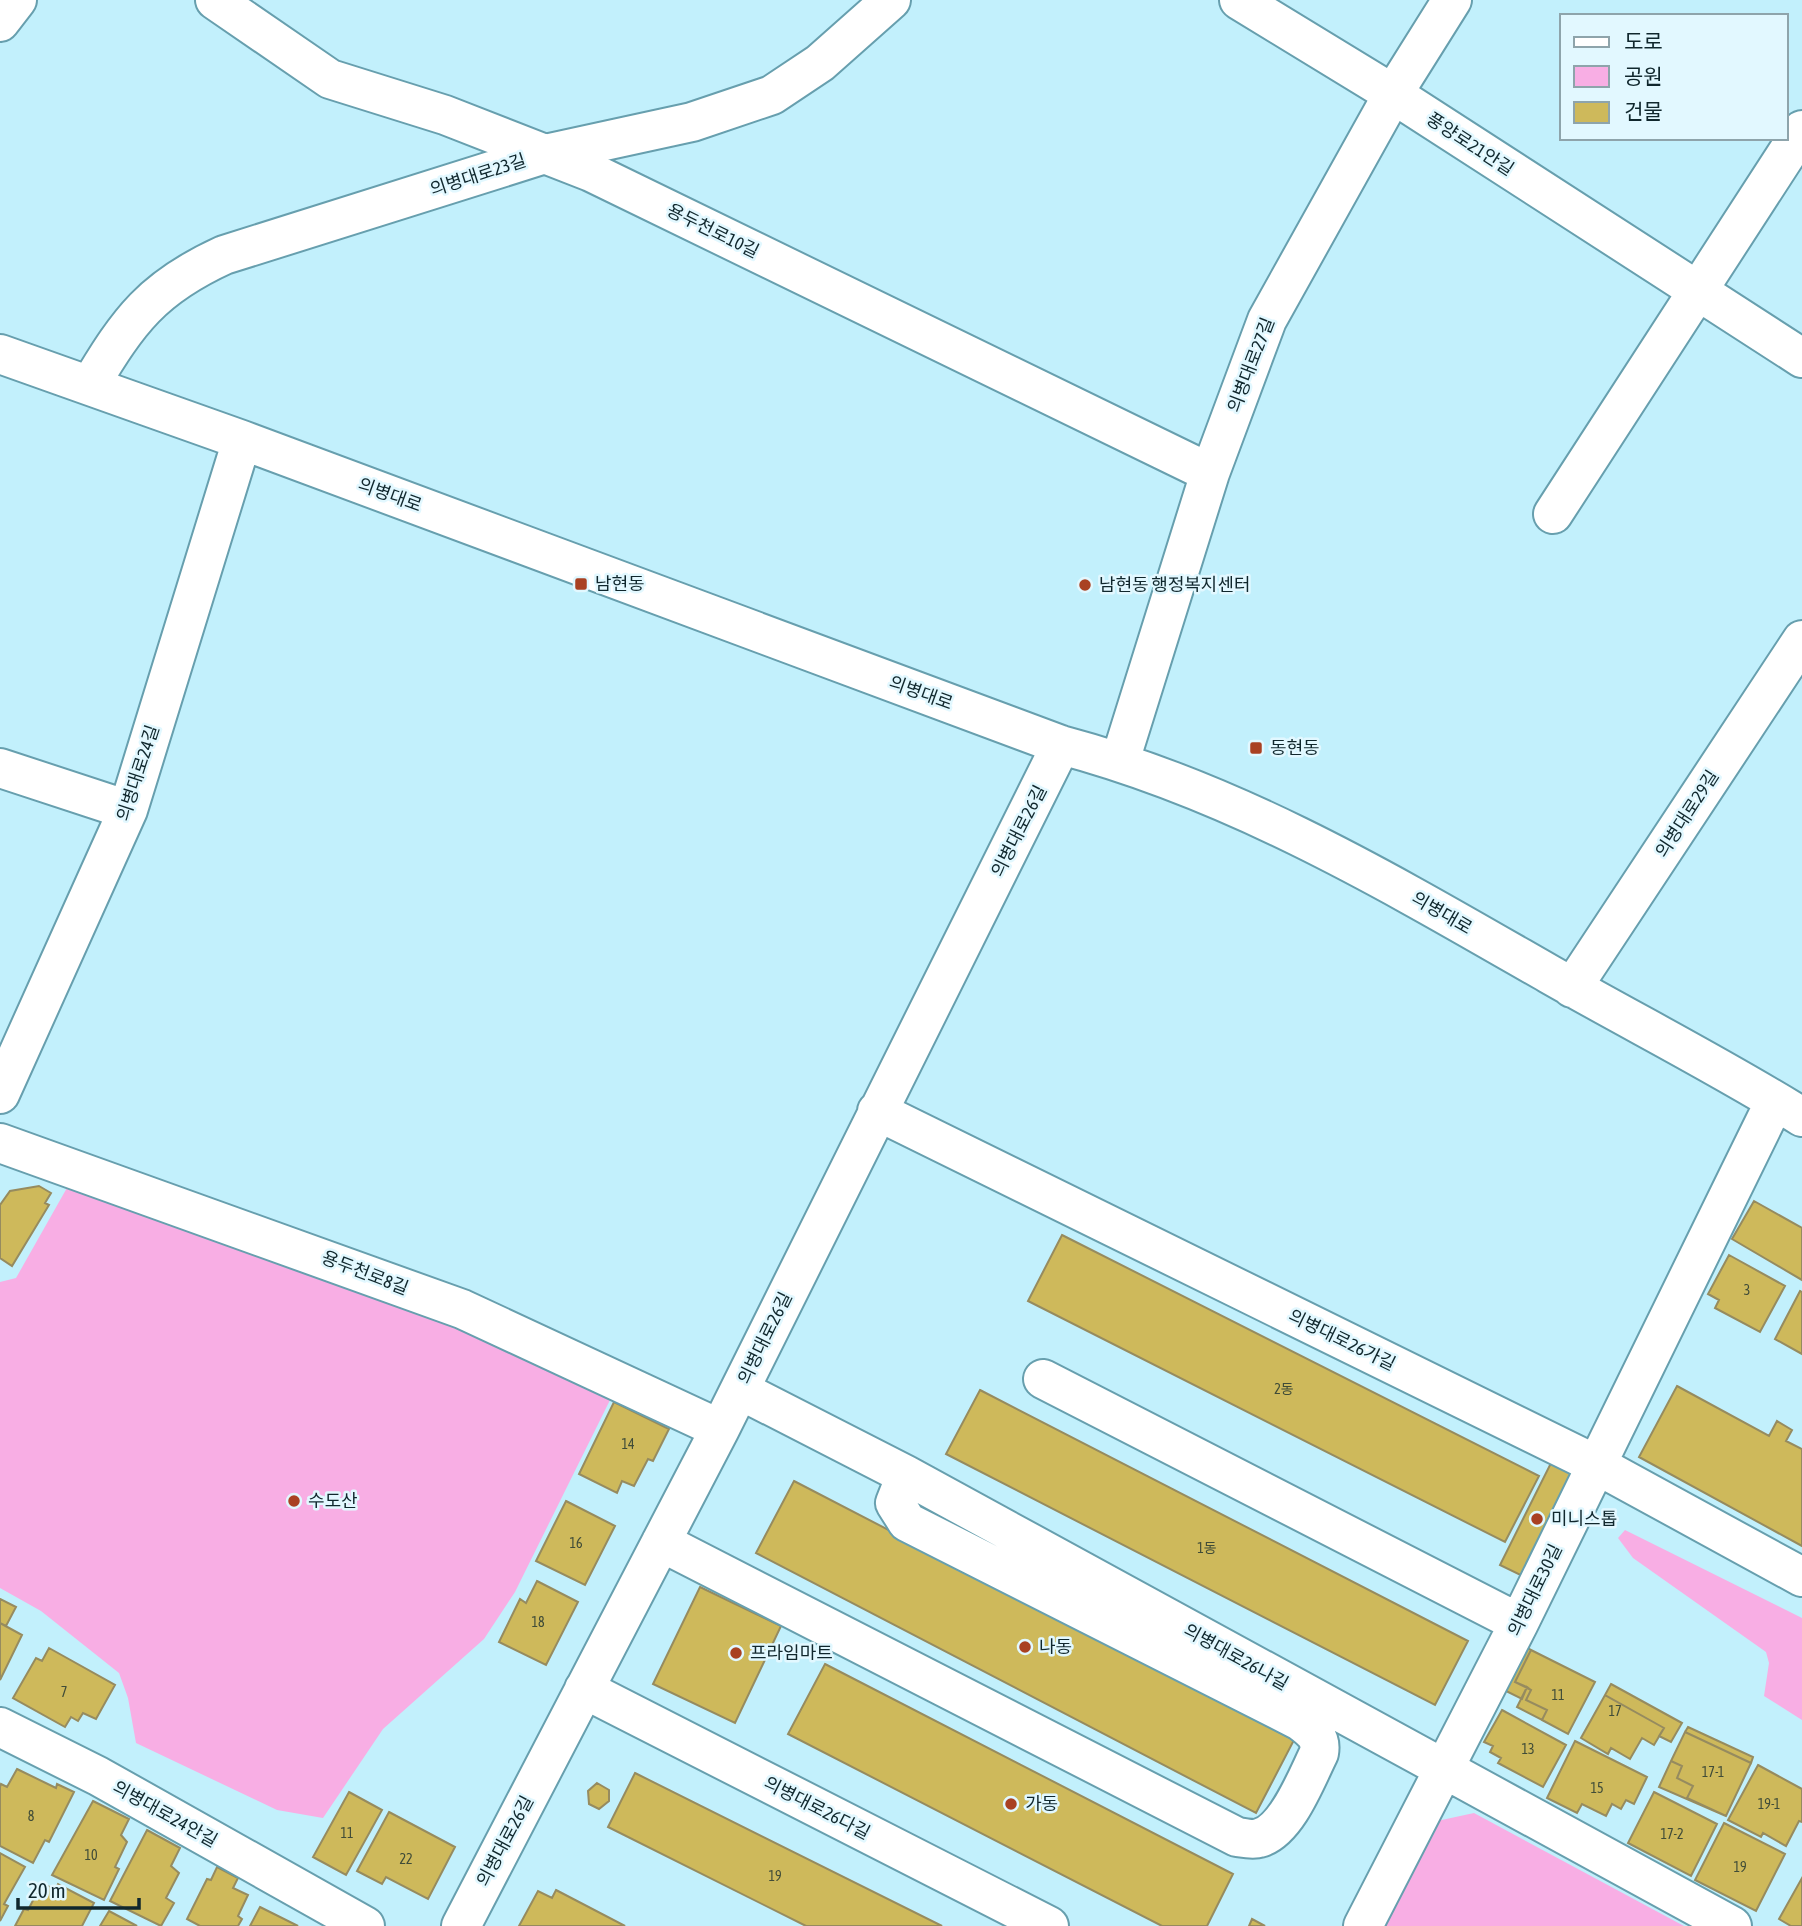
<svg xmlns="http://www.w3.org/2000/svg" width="1802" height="1926" viewBox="0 0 1802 1926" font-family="'Asap Condensed','Noto Sans KR',sans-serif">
	<rect width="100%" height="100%" fill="#c2f0fc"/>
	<!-- green -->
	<path fill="#f8aee4" d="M72 1179 306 1260 614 1392 515 1592 484 1639 383 1729 323 1818 277 1810 136 1743 128 1698 119 1673 41 1611 0 1588V1282L16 1278Z
		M1625 1530 1802 1618V1720L1764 1696 1769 1663 1766 1652 1633 1558 1618 1538Z
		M1474 1813 1684 1926H1382L1437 1821Z"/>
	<!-- building -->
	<path fill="#ceb95b" stroke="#968b5f" stroke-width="2" d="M39 1186 51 1193 45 1203 49 1205 12 1266 0 1258V1205L10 1191Z
		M1754 1201 1802 1228V1280L1732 1239Z
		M1062 1235 1539 1476 1505 1542 1028 1301Z
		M1729 1255 1785 1286 1760 1332 1715 1308 1719 1300 1708 1294Z
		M1800 1291 1802 1292V1354L1775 1339Z
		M1677 1386 1769 1436 1777 1421 1792 1430 1786 1441 1802 1449V1546L1639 1457Z
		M980 1390 1468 1641 1435 1705 946 1454Z
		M614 1402 669 1429 653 1461 648 1459 634 1486 622 1481 617 1493 579 1474Z
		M1554 1457 1589 1475 1535 1582 1500 1565Z
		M794 1481 1294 1740 1256 1813 756 1553Z
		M566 1501 615 1526 585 1585 536 1561Z
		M537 1581 578 1602 546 1665 499 1642 520 1599 526 1603Z
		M700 1587 781 1626 735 1723 653 1684Z
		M0 1599 16 1607 6 1626 0 1623Z
		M0 1623 22 1635 0 1680Z
		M1522 1645 1531 1650 1515 1682 1527 1687 1522 1699 1500 1688Z
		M49 1648 115 1685 96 1719 83 1713 78 1721 71 1717 65 1727 13 1698 36 1658 42 1661Z
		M1531 1650 1595 1682 1568 1734 1542 1720 1547 1710 1526 1700 1531 1690 1515 1682Z
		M825 1664 1233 1874 1207 1926H1162L788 1734Z
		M1611 1684 1682 1723 1671 1742 1659 1736 1664 1728 1605 1695Z
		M1527 1687 1531 1690 1526 1700 1547 1710 1542 1720 1517 1707Z
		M1605 1695 1664 1728 1654 1745 1642 1738 1630 1759 1611 1748 1608 1754 1581 1738Z
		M1502 1710 1566 1745 1543 1787 1498 1763 1501 1758 1490 1752 1493 1746 1484 1742Z
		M1688 1727 1753 1757 1751 1763 1685 1732Z
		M1685 1732 1751 1763 1726 1816 1687 1798 1693 1786 1677 1778 1682 1766 1671 1761Z
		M1575 1741 1647 1777 1634 1804 1626 1800 1621 1809 1612 1804 1606 1816 1582 1804 1577 1813 1547 1798Z
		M1671 1761 1682 1766 1677 1778 1693 1786 1687 1798 1726 1816 1659 1787Z
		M1758 1765 1802 1789V1822L1799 1821 1786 1846 1763 1833 1761 1837 1728 1820Z
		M17 1769 56 1788 57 1784 74 1792 49 1842 45 1840 33 1863 0 1846V1787L1 1784 7 1787Z
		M635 1773 942 1926H806L608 1827Z
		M597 1783 609 1790V1801L599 1809 589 1804 588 1791Z
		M349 1792 382 1810 346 1875 313 1857Z
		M1654 1792 1717 1824 1691 1876 1628 1843Z
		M93 1801 129 1819 121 1835 127 1842 115 1867 119 1869 104 1900 52 1875Z
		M389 1812 455 1847 428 1899 386 1877 382 1884 357 1871Z
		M1724 1823 1785 1854 1756 1911 1695 1880Z
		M147 1830 180 1848 171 1866 179 1873 166 1898 174 1903 161 1926 110 1901Z
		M0 1853 25 1867 4 1904 8 1906 0 1921Z
		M217 1867 238 1878 233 1888 248 1895 238 1916 242 1919 238 1926H200L187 1919 207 1879 211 1880Z
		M1802 1878V1926H1791L1779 1919Z
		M42 1883 55 1890 58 1884 94 1903 82 1926H15L24 1909 28 1910Z
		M556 1890 625 1926H519L538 1891 552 1898Z
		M260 1907 298 1926H250Z
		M109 1911 137 1926H100Z
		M1252 1919 1265 1926H1249Z"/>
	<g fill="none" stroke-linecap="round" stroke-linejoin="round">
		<defs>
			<path id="minor" d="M215 0 330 79 445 115 591 172 1210 473
				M1239 0 1393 94 1802 358
				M0 22 17 0
				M0 354 242 440 1061 745C1238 792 1392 884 1549 974 1633 1022 1720 1066 1802 1117
				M90 385C129 320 152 288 224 255L545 154 692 122 772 95 820 63 891 0
				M1553 514 1802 130
				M1120 761 1210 473 1267 320 1393 94 1452 0
				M0 768 128 810
				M1572 988 1802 640
				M0 1094 128 810 242 440
				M877 1111 1597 1465 1802 1577
				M0 1143 462 1309 720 1429
				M1043 1379 1519 1623
				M740 1390 906 1475 1732 1926
				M661 1542 1237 1837C1244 1838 1253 1840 1259 1838 1287 1831 1307 1777 1319 1753 1322 1737 1312 1730 1300 1721L907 1522 895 1503 906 1475
				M584 1689 1049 1926
				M0 1727 98 1776 365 1926
				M461 1926 720 1429 1061 745
				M1363 1926 1519 1623 1775 1101"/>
		</defs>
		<!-- minor casing -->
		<use href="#minor" stroke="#679fae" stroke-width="42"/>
		<!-- minor -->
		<use href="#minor" stroke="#fff" stroke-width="38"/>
	</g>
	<!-- markers -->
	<g fill="#a94122" stroke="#e2f8ff" stroke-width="2.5">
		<rect x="574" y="577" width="14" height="14" rx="3.5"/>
		<circle cx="1085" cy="585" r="7"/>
		<rect x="1249" y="741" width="14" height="14" rx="3.5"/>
		<circle cx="294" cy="1501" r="7"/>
		<circle cx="1537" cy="1519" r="7"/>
		<circle cx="1025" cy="1647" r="7"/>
		<circle cx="736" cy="1653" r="7"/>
		<circle cx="1011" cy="1804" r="7"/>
	</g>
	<g text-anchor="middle" stroke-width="5" stroke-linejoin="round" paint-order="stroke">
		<!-- number labels -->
		<g font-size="14" fill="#404c38">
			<text x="1747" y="1295">3</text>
			<text x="1284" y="1394">2동</text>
			<text x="628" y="1449">14</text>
			<text x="576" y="1548">16</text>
			<text x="1207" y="1553">1동</text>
			<text x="538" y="1627">18</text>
			<text x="64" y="1697">7</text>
			<text x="1558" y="1700">11</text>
			<text x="1615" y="1716">17</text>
			<text x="1528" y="1754">13</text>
			<text x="1713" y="1777">17-1</text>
			<text x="1597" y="1793">15</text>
			<text x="1769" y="1809">19-1</text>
			<text x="31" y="1821">8</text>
			<text x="347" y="1838">11</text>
			<text x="1672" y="1839">17-2</text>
			<text x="91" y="1860">10</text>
			<text x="406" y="1864">22</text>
			<text x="1740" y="1872">19</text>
			<text x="775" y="1881">19</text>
		</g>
		<!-- street labels -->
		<g font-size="18" fill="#10272d" stroke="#e2f8ff">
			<text transform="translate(1470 144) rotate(33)" y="6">풍양로21안길</text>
			<text transform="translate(478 175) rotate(-18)" y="6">의병대로23길</text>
			<text transform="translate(713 231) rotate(26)" y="6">용두천로10길</text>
			<text transform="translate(1251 365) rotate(-69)" y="6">의병대로27길</text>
			<text transform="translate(390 495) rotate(20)" y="6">의병대로</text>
			<text transform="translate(921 693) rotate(20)" y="6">의병대로</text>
			<text transform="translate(138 773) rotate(-72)" y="6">의병대로24길</text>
			<text transform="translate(1687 814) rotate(-57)" y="6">의병대로29길</text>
			<text transform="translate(1019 831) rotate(-63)" y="6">의병대로26길</text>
			<text transform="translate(1442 913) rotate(30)" y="6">의병대로</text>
			<text transform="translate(365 1273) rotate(21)" y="6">용두천로8길</text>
			<text transform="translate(765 1338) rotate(-64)" y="6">의병대로26길</text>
			<text transform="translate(1342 1340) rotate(26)" y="6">의병대로26가길</text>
			<text transform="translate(1535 1590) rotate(-64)" y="6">의병대로30길</text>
			<text transform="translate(1236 1657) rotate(29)" y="6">의병대로26나길</text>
			<text transform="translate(817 1808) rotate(27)" y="6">의병대로26다길</text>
			<text transform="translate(165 1814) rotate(29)" y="6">의병대로24안길</text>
			<text transform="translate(505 1841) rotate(-62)" y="6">의병대로26길</text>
		</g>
		<!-- poi labels -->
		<g font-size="18" fill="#10272d" stroke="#e2f8ff" text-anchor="start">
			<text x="595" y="590">남현동</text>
			<text x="1099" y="591">남현동 행정복지센터</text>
			<text x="1270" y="754">동현동</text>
			<text x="308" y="1507">수도산</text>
			<text x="1551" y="1525">미니스톱</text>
			<text x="1039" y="1653">나동</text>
			<text x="750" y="1659">프라임마트</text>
			<text x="1025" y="1810">가동</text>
		</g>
	</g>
	<!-- legend -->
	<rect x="1560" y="14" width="228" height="126" fill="#e2f8ff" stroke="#8ea4ab" stroke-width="2"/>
	<rect x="1574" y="37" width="35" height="10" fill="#ffffff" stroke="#8ea4ab" stroke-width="2"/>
	<text x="1624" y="49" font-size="21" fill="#10272d">도로</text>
	<rect x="1574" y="66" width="35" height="21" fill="#f8aee4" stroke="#8ea4ab" stroke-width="2"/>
	<text x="1624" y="84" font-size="21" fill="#10272d">공원</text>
	<rect x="1574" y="102" width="35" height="21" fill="#ceb95b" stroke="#8ea4ab" stroke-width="2"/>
	<text x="1624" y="119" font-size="21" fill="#10272d">건물</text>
	<!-- scale -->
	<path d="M18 1898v10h121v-10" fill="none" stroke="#10272d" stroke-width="3.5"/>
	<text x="28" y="1898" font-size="21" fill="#10272d" stroke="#e2f8ff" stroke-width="5" paint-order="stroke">20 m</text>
</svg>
